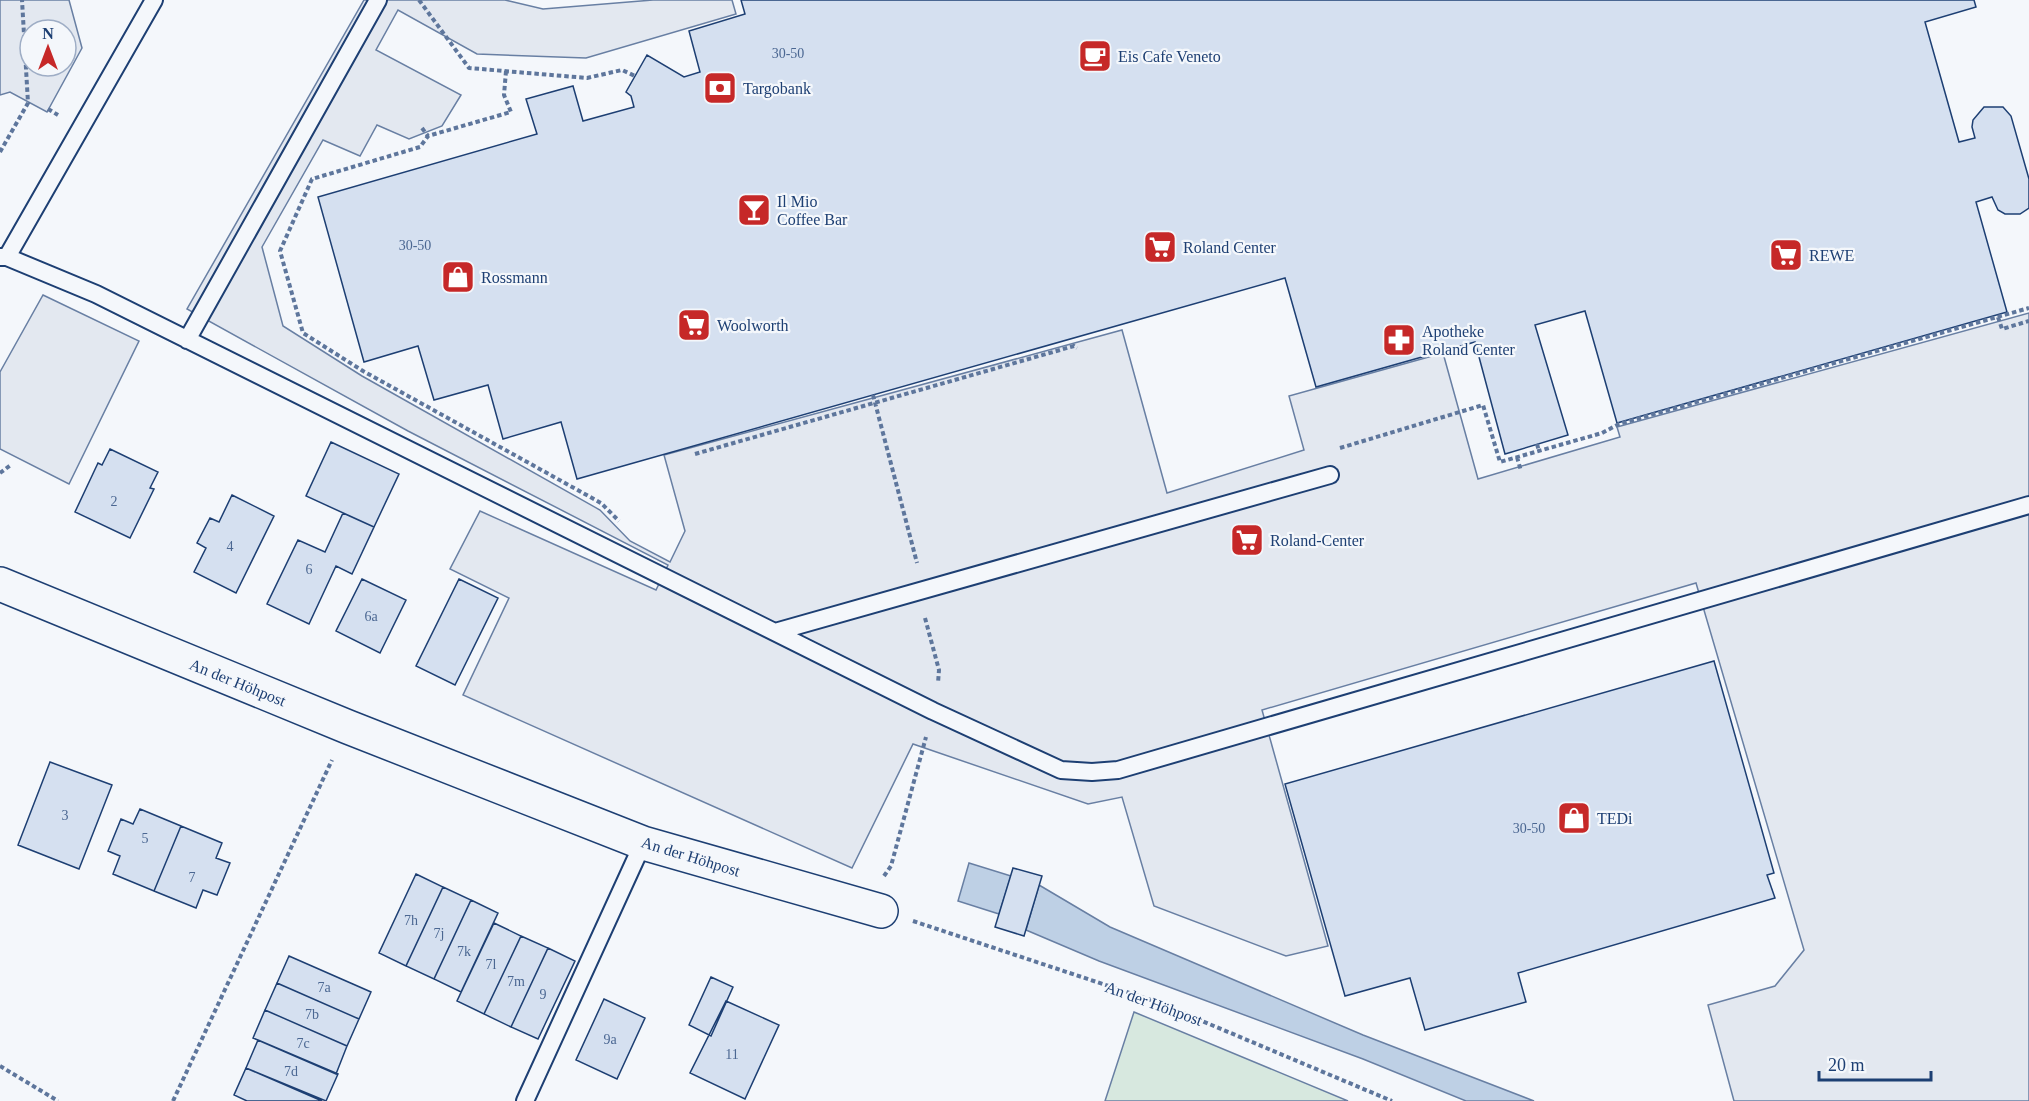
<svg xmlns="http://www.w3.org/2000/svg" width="2029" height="1101" viewBox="0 0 2029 1101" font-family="'Times New Roman',serif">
	<rect width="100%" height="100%" fill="#f4f7fb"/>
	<!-- green -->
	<path fill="#d7e8df" stroke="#687fa3" stroke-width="1.5" d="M1134 1012 1348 1101H1105Z"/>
	<!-- parking -->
	<path fill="#e3e8f0" stroke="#687fa3" stroke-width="1.5" fill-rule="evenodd" d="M0 0H69L82 48 47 112 10 92 0 95ZM30 30H66V66H30Z
		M364 0H505L543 9 653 0H732L736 14 586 58 477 54 398 10 376 50 461 95 442 126 409 139 377 125 360 156 323 140 262 247 283 326 362 376 600 510 630 541 670 562 685 531 664 455 1122 330 1167 493 1304 450 1289 396 1443 353 1478 479 1620 437 1617 427 2029 313V1101H1734L1708 1005 1775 986 1804 950 1696 583 1262 710 1328 946 1286 956 1154 906 1122 797 1088 804 913 744 852 868 463 695 509 598 450 569 480 511 656 590 668 565 408 431 187 309Z
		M43 295 139 341 69 484 0 449V372Z"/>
	<!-- water -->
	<path fill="#bed0e5" stroke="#687fa3" stroke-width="1.5" d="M969 863 1011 876 999 914 958 901Z
		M1039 885 1110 927 1363 1035 1534 1101H1466L1363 1059 1099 961 1026 930Z"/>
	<!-- building -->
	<path fill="#d5e0f0" stroke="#1d3f73" stroke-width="1.5" d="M741 0H1974L1976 7 1925 22 1959 142 1975 138 1972 127 1973 120 1984 107H2003L2011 116 2029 179V208L2020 214H2005L1998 210 1992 197 1976 202 2007 312 1617 423 1585 311 1535 325 1568 435 1505 454 1475 342 1316 387 1285 278 577 479 561 422 503 439 488 385 434 400 418 346 364 362 318 197 537 134 526 99 573 86 583 121 634 107 631 96 626 92 647 55 684 77 700 72 689 31 745 14Z
		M331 442 399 474 374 527 306 496Z
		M110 449 158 472 150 488 154 489 130 538 75 512 98 463 102 465Z
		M232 495 274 516 236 593 194 572 206 548 197 543 210 518 219 522Z
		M343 513 374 527 352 574 336 566 309 624 267 604 298 540 325 552Z
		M362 579 406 600 380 653 336 631Z
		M459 579 498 598 455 685 416 666Z
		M1714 661 1774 873 1767 875 1775 898 1518 973 1526 1002 1425 1030 1410 978 1345 996 1285 784Z
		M50 762 112 785 79 869 18 845Z
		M140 809 181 826 154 891 113 874 120 856 108 851 121 819 133 824Z
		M181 826 222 843 216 858 230 863 217 895 203 890 196 908 154 891Z
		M1013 868 1042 876 1024 936 995 927Z
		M416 874 443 887 406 966 379 953Z
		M443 887 471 900 434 979 406 966Z
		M471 900 498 913 461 992 434 979Z
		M494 923 521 936 484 1014 457 1001Z
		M521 936 548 948 511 1027 484 1014Z
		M548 948 575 961 538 1039 511 1027Z
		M289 956 371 992 359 1019 277 983Z
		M711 977 733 987 711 1036 689 1025Z
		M277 983 359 1019 347 1046 265 1010Z
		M604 999 645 1018 617 1079 576 1060Z
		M726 1001 779 1025 745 1099 690 1073Z
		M265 1010 347 1046 336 1074 253 1038Z
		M258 1040 338 1074 326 1101 246 1068Z
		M246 1068 322 1101H247L234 1095Z"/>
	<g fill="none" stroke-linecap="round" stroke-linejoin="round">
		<defs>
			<path id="service" d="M0 257H7L96 294 933 711 1061 770 1092 772 1118 770 2029 505
				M7 257 154 0
				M187 340 378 0
				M775 632 1330 475
				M525 1101 643 843"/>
			<path id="minor" d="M0 584 348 727 643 843 881 911"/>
		</defs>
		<!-- service casing -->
		<use href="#service" stroke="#1d3f73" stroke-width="20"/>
		<!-- minor casing -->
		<use href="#minor" stroke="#1d3f73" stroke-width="36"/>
		<!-- path -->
		<path stroke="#5e769c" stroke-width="4" stroke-dasharray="4.5 3" stroke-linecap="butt" d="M419 0 469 68 587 78 622 70 635 76
			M506 71 504 95 511 112 428 136 420 147 312 179 280 251 303 333 363 371 601 503 619 521
			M48 109 58 115
			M422 128 428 136
			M0 152 28 103 22 0
			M1998 317 2002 329 2029 321
			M873 395 917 563
			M1537 444 1539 451
			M1340 448 1483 405 1500 462 1602 433 1619 424 2029 308
			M695 454 1074 346 1077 348
			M1517 457 1521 471
			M0 473 12 464
			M925 618 939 670 938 683
			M884 876 891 866 926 737
			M913 921 1157 1002 1392 1101
			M0 1066 58 1101
			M173 1101 332 760"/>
		<!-- service -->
		<use href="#service" stroke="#f4f7fb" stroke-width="16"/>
		<!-- minor -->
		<use href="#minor" stroke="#f4f7fb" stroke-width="33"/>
	</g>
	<!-- icons -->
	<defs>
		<symbol id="cafe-square" viewBox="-11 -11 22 22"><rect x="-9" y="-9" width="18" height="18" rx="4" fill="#c62828" stroke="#f4f7fb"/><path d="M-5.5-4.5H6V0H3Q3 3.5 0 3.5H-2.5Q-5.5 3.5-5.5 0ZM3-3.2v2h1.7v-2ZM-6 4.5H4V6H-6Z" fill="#fff"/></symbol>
		<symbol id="bank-square" viewBox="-11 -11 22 22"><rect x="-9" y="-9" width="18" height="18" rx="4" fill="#c62828" stroke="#f4f7fb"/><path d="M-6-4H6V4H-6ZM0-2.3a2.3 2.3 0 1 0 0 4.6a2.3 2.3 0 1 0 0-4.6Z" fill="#fff"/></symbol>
		<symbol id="bar-square" viewBox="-11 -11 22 22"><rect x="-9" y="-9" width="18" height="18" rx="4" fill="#c62828" stroke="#f4f7fb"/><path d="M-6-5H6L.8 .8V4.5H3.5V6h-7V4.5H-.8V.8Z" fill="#fff"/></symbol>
		<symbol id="supermarket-square" viewBox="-11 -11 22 22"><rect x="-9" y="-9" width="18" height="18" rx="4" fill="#c62828" stroke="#f4f7fb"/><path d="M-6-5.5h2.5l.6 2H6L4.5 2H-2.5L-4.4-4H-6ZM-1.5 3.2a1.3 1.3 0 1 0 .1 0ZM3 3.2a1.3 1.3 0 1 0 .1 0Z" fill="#fff"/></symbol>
		<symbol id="shop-square" viewBox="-11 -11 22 22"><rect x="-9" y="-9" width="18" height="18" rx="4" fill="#c62828" stroke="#f4f7fb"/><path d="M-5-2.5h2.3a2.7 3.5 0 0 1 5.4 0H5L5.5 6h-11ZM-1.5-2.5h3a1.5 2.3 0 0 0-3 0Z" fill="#fff"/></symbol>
		<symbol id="pharmacy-square" viewBox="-11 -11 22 22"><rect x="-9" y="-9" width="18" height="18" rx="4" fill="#c62828" stroke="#f4f7fb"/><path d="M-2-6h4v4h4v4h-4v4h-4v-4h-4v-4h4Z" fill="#fff"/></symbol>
	</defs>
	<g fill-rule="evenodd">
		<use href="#cafe-square" x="1076" y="37" width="38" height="38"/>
		<use href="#bank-square" x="701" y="69" width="38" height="38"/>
		<use href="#bar-square" x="735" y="191" width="38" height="38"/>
		<use href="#supermarket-square" x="1141" y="228" width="38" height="38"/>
		<use href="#supermarket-square" x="1767" y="236" width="38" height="38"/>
		<use href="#shop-square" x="439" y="258" width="38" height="38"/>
		<use href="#supermarket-square" x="675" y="306" width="38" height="38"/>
		<use href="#pharmacy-square" x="1380" y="321" width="38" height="38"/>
		<use href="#supermarket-square" x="1228" y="521" width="38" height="38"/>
		<use href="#shop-square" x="1555" y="799" width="38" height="38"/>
	</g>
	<g text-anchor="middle" stroke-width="4.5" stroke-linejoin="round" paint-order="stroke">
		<!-- number labels -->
		<g font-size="14" fill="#4b6792">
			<text x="788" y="58">30-50</text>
			<text x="415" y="250">30-50</text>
			<text x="114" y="506">2</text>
			<text x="230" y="551">4</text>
			<text x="309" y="574">6</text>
			<text x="371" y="621">6a</text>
			<text x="65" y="820">3</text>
			<text x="1529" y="833">30-50</text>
			<text x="145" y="843">5</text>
			<text x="192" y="882">7</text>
			<text x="411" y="925">7h</text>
			<text x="439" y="938">7j</text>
			<text x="464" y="956">7k</text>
			<text x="491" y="969">7l</text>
			<text x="516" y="986">7m</text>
			<text x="324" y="992">7a</text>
			<text x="543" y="999">9</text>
			<text x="312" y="1019">7b</text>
			<text x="610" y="1044">9a</text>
			<text x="303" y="1048">7c</text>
			<text x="732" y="1059">11</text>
			<text x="291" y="1076">7d</text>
		</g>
		<!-- poi labels -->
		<g font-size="16" fill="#1d3f73" stroke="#f4f7fb" text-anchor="start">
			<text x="1118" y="62">Eis Cafe Veneto</text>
			<text x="743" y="94">Targobank</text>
			<text x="777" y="207">Il Mio<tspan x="777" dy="18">Coffee Bar</tspan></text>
			<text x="1183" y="253">Roland Center</text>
			<text x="1809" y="261">REWE</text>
			<text x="481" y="283">Rossmann</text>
			<text x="717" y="331">Woolworth</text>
			<text x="1422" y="337">Apotheke<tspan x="1422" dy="18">Roland Center</tspan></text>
			<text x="1270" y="546">Roland-Center</text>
			<text x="1597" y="824">TEDi</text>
		</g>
		<!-- street labels -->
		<g font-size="16" fill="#1d3f73" stroke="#f4f7fb">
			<text transform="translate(238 682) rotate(22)" y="6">An der Höhpost</text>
			<text transform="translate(691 856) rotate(17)" y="6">An der Höhpost</text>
			<text transform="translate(1154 1003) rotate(20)" y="6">An der Höhpost</text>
		</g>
	</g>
	<!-- north arrow -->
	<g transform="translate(48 48)"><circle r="28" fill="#f4f7fb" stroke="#9eadc5" stroke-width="1.5"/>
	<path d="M0-4.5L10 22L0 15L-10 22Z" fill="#c62828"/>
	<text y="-9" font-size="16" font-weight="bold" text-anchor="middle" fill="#1d3f73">N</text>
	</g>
	<!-- scale -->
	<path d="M1819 1071v9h112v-9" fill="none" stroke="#1d3f73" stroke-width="3"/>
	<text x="1828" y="1071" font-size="18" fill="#1d3f73" stroke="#f4f7fb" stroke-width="4.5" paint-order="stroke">20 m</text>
</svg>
